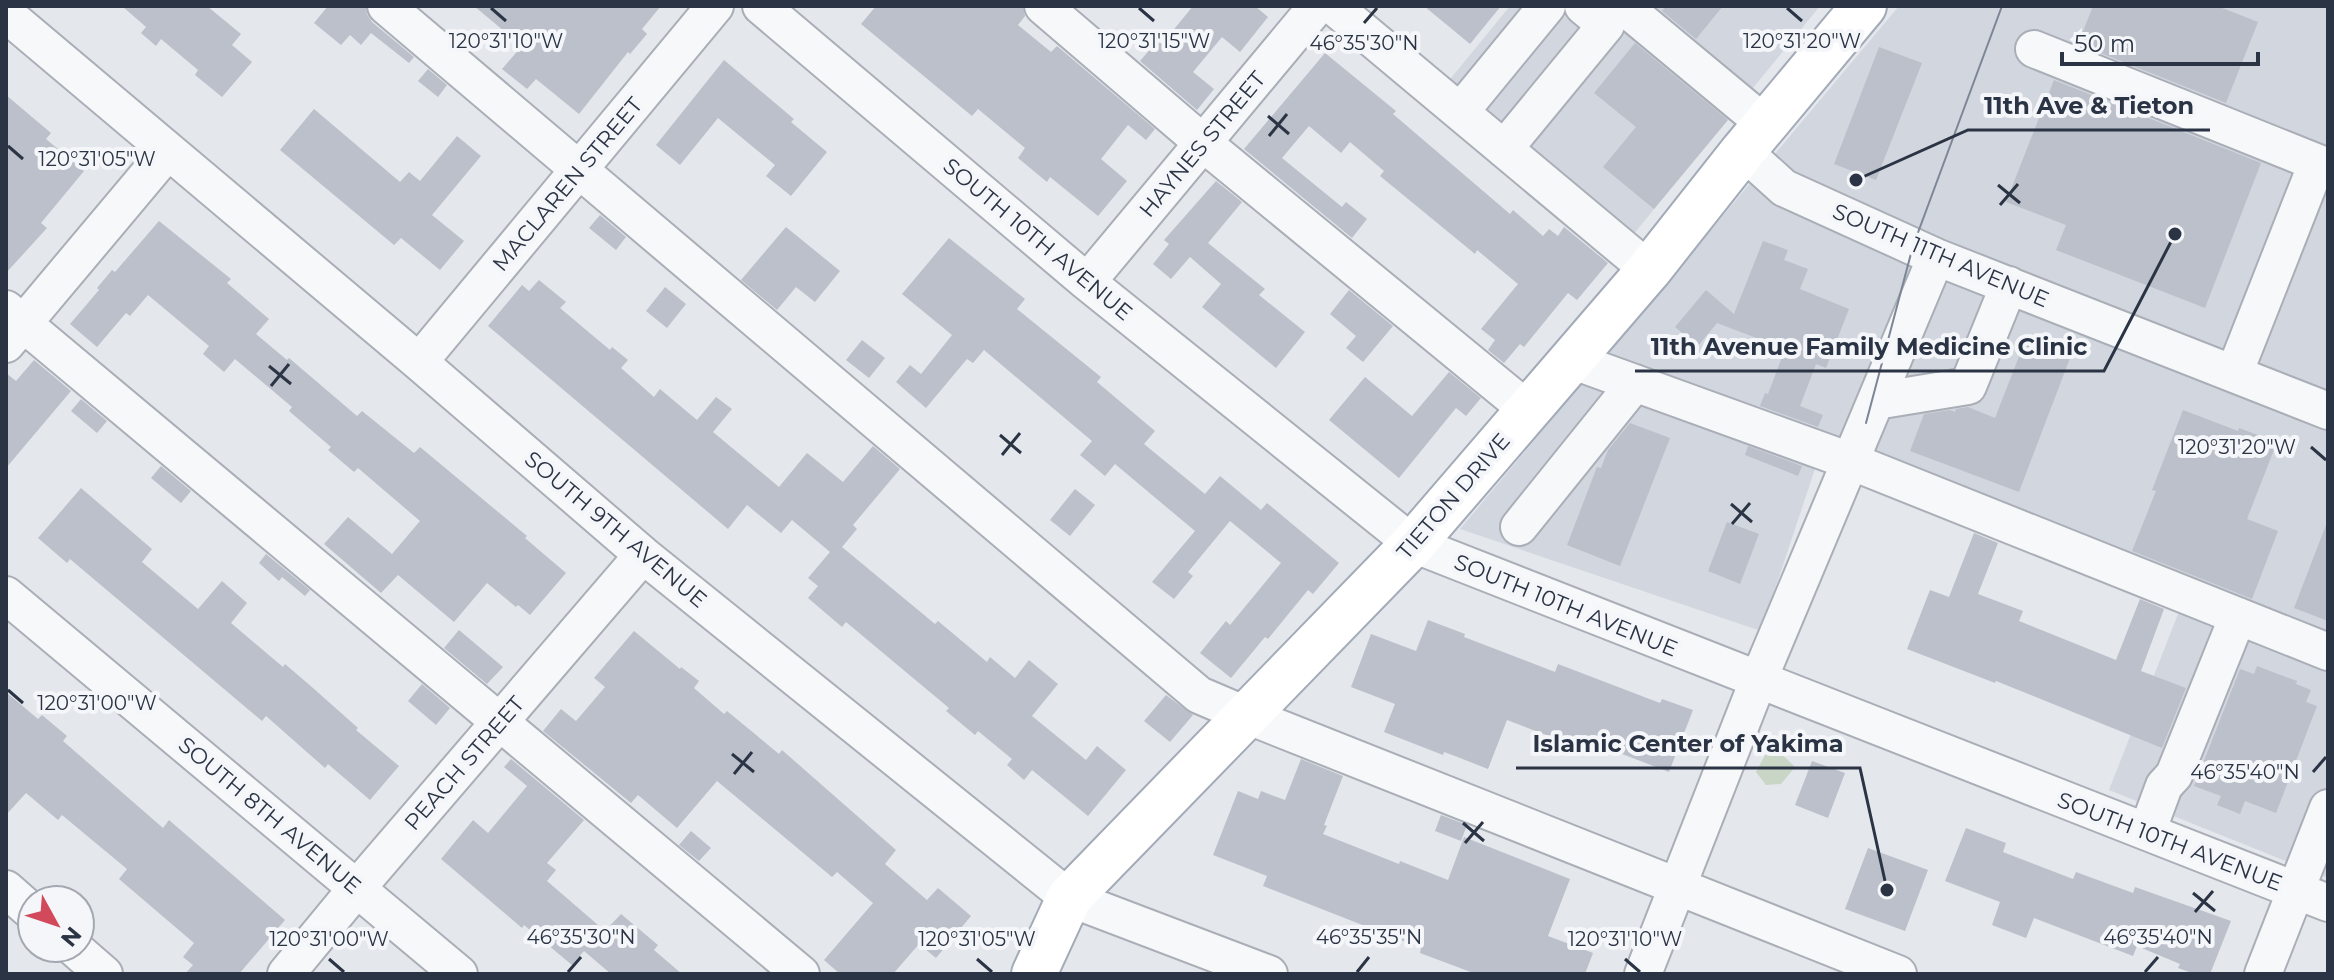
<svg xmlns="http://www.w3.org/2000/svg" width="2334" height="980" viewBox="0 0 2334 980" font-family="Montserrat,sans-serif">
	<rect width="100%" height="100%" fill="#e4e7ec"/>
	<!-- built -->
	<path fill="#d2d6de" d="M1510 6H1644L1651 12 1656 6H1820L1615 257 1429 105Z
		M1899 6H2328V878L2109 790 2191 581 1826 436 1761 631 1460 529Z"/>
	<!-- green -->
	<path fill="#c9d6c5" d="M1771 744 1795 767 1781 784 1766 785 1756 772Z"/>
	<!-- building -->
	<path fill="#bbc0ca" d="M122 6H207L241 34 232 45 252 62 222 97 195 75 198 70 161 39 156 46 141 33 146 27Z
		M328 6H366L367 14 372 22 414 57 409 63 371 33 361 45 350 35 341 45 314 23Z
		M474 6H661L642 29 647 34 630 54 628 52 579 114 536 79 527 89 502 69 522 46Z
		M876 6H1023L1025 16 1018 25 1051 52 1057 46 1155 129 1146 140 1128 125 1101 159 1127 181 1098 216 1050 177 1047 182 1018 158 1025 148 978 109 972 116 861 24Z
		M1193 6H1255L1268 17 1240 52 1222 37 1193 72 1214 89 1197 110 1140 61 1157 41 1162 44Z
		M1424 6H1501L1470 44Z
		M1666 6H1723L1696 39 1662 11Z
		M2093 6H2217L2258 22 2226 103 2078 44Z
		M1635 43 1728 120 1654 209 1603 167 1636 127 1594 93Z
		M1879 47 1922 63 1876 180 1834 164Z
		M1325 53 1396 111 1393 114 1510 214 1513 210 1543 236 1549 229 1558 236 1564 227 1608 263 1577 300 1568 293 1524 347 1520 344 1504 363 1488 350 1495 340 1481 329 1518 284 1477 250 1475 254 1380 176 1384 171 1350 142 1341 153 1309 126 1282 158 1342 207 1346 202 1367 219 1352 238 1244 149Z
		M724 60 794 119 791 122 827 152 791 196 766 176 775 165 718 118 680 165 656 145Z
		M428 69 447 85 438 97 418 81Z
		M2054 80 2261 163 2205 308 2056 250 2066 225 2006 202Z
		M6 95 51 133 46 139 84 171 41 223 47 228 6 273Z
		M314 109 400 182 409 172 420 181 457 136 481 156 432 215 464 241 440 270 401 238 394 245 280 150Z
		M1216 181 1242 202 1208 243 1265 289 1259 295 1305 332 1276 368 1202 307 1221 284 1190 257 1171 279 1153 264 1169 244 1164 240Z
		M600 215 626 237 616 250 589 228Z
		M159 221 231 279 227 283 269 319 256 334 287 360 289 358 357 416 362 411 414 453 420 447 527 536 525 538 566 573 530 615 518 605 516 607 487 583 454 622 398 575 381 593 324 544 348 517 392 554 420 521 358 468 354 472 328 450 331 447 289 411 292 407 235 359 224 372 203 354 209 346 148 295 130 316 126 313 97 347 70 324 99 290 97 288 112 270 115 272Z
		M786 227 840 271 815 302 796 287 777 310 741 280Z
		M949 238 1025 299 1017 309 1101 377 1097 382 1155 431 1144 444 1205 494 1220 476 1261 510 1267 503 1339 563 1313 594 1308 590 1268 639 1265 637 1231 678 1200 653 1226 621 1230 625 1281 563 1230 521 1188 572 1193 576 1174 599 1152 582 1195 531 1115 464 1105 476 1080 455 1092 441 984 350 973 363 967 359 926 408 896 382 910 365 921 374 952 335 902 294Z
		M1763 241 1788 250 1784 260 1808 269 1800 289 1849 309 1826 368 1816 364 1800 406 1823 415 1818 427 1760 406 1765 393 1768 394 1785 349 1717 323 1698 346 1675 327 1706 290 1734 314Z
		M539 280 566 302 560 308 610 350 612 347 628 360 621 368 654 397 660 389 697 420 716 397 732 409 713 432 779 487 807 453 843 482 873 446 900 469 853 525 857 529 842 547 935 624 938 621 987 662 990 657 1015 678 1029 660 1058 684 1032 716 1086 760 1097 746 1126 770 1088 816 1032 770 1024 780 1007 765 1012 759 978 731 975 735 946 711 949 708 846 622 842 627 808 598 818 586 808 578 830 552 792 520 781 533 747 505 728 529 488 326 522 285 529 291Z
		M665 287 686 304 667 328 646 311Z
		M1349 290 1393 326 1363 362 1346 348 1356 336 1330 314Z
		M862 340 885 358 869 378 846 360Z
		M2025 341 2070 358 2019 492 1910 451 1924 414 1950 410 1955 412 1956 409 1968 407 1995 418Z
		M34 360 71 391 6 468V373L16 381Z
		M1449 372 1481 398 1466 416 1456 408 1399 478 1329 420 1365 377 1412 416Z
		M81 399 107 421 97 433 71 411Z
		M2183 410 2238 431 2239 428 2277 442 2247 519 2278 531 2252 599 2132 551 2156 491 2152 490Z
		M1630 423 1670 438 1620 566 1567 545 1597 467 1601 468 1608 450Z
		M1748 446 1802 466 1798 476 1745 455Z
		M161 466 191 491 181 503 151 478Z
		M81 488 152 549 142 562 198 609 222 581 247 603 231 623 283 667 285 664 313 688 358 728 356 730 399 766 370 800 328 764 325 768 266 716 262 721 70 559 67 563 38 538Z
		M1075 489 1095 505 1070 536 1050 520Z
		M1727 522 1759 534 1740 584 1708 571Z
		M2326 525 2328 526V621L2294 608Z
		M1974 533 1998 543 1978 594 2023 611 2019 621 2116 660 2140 599 2164 609 2141 671 2186 688 2162 748 1996 681 1995 683 1907 649 1930 590 1949 597Z
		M266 554 310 590 305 596 282 577 279 581 259 563Z
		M1428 620 1465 634 1464 637 1555 672 1558 664 1660 703 1662 699 1693 710 1669 772 1604 747 1601 756 1507 720 1488 769 1455 756 1444 752 1443 755 1384 732 1395 704 1351 687 1371 634 1416 651Z
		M459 630 503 667 487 684 444 648Z
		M634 631 680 669 681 667 699 681 694 688 724 714 727 711 779 754 782 750 896 850 885 864 927 900 938 888 971 916 936 958 919 944 893 974H840L824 960 873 903 837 872 832 877 717 781 677 828 638 795 631 803 543 731 561 709 576 721 605 687 594 678Z
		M2257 666 2297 681 2296 684 2311 690 2306 702 2317 706 2276 813 2245 801 2240 814 2217 805 2221 796 2194 786 2240 669 2254 674Z
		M422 684 450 708 436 725 408 701Z
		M6 692 38 719 42 715 67 736 63 741 163 828 169 820 285 920 239 974H185L193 965 183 957 194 943 119 879 127 869 62 815 58 820 26 793 6 815Z
		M1166 695 1193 715 1170 742 1144 721Z
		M511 759 584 820 547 863 556 870 547 881 605 931 621 914 658 945 654 950 682 974H611L584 951 572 965 524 925 522 928 441 859 473 820 488 833 527 786 504 767Z
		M1301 759 1343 776 1324 825 1327 826 1323 834 1399 864 1400 861 1448 880 1464 837 1570 879 1548 936 1593 953 1585 974H1476L1420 953 1421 948 1263 886 1267 876 1213 855 1238 791 1258 799 1261 791 1285 800Z
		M1812 761 1845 773 1828 818 1795 805Z
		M1441 815 1467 825 1461 841 1435 831Z
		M1966 828 2006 843 2003 852 2073 879 2076 872 2133 893 2135 887 2231 921 2210 974H2195L2178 968 2180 964 2137 946 2133 956 2034 918 2026 938 1992 925 2000 902 1945 881Z
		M691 831 711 848 699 861 679 845Z
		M1868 848 1928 870 1905 931 1845 909Z"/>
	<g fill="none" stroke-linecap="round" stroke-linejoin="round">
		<defs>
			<path id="minor" d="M386 6 1199 695 1246 715 1898 974
				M761 6 1087 282 1413 544 2328 903
				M1043 6 1203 143 1528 410
				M1333 6 1649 270
				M1623 6 1765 124
				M6 14 419 362 643 555 1069 898 1269 974
				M2034 49 2328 167
				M1460 112 1547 6
				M1504 149 1606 25 1583 6
				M1743 151 1784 188 1936 257 2328 411
				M1087 282 1317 6
				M6 309 801 974
				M6 344 168 151
				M1571 360 1850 461 2328 652
				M419 362 715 6
				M2234 374 2317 163
				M1876 401 1968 386 2009 285
				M1519 527 1635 383
				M6 595 459 974
				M2147 832 2164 786 2174 775 2238 616
				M6 889 32 912
				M74 948 104 974
				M286 974 357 888 643 555
				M1643 974 1758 681 1936 257
				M2263 974 2328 808"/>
			<path id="major" d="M1034 974 1069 898 1413 544 1649 270 1743 151 1864 6"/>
		</defs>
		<!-- minor casing -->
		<use href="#minor" stroke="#a9aeb7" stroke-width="40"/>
		<!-- major casing -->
		<use href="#major" stroke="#a3abb8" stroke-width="48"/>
		<!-- minor -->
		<use href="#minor" stroke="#f7f8fa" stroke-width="36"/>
		<!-- major -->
		<use href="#major" stroke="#fff" stroke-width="44"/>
		<!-- tram -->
		<path stroke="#7d8696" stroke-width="2" d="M1866 423 1913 246 2002 6"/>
	</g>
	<!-- ticks -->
	<path fill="none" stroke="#2b3445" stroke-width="3" d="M491 8 506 21M1139 8 1154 21M1787 8 1802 21M1364 23 1377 8M1268 116 1289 134M1269 136 1287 114M8 146 23 159M1998 185 2020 203M2000 205 2018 184M269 366 291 384M271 386 289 364M1000 435 1021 453M2311 447 2326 460M1002 455 1020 433M1731 504 1752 522M1732 524 1750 503M8 690 23 703M732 754 754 772M2313 772 2326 757M734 774 752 752M1463 823 1484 841M1465 843 1483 822M2193 893 2215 911M2195 912 2213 891M329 959 344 972M977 959 992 972M1625 959 1640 972M568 972 581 957M1357 972 1369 957M2145 972 2158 957"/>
	<g text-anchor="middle" stroke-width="8" stroke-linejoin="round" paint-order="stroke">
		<!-- street labels -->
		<g font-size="22" fill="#2b3445" stroke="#f4f6f9">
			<text transform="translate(1202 144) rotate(-50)" y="8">HAYNES STREET</text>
			<text transform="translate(567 184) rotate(-50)" y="8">MACLAREN STREET</text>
			<text transform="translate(1038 239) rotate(40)" y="8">SOUTH 10TH AVENUE</text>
			<text transform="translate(1941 255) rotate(23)" y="8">SOUTH 11TH AVENUE</text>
			<text transform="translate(1453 496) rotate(-49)" y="8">TIETON DRIVE</text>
			<text transform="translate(616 529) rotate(40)" y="8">SOUTH 9TH AVENUE</text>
			<text transform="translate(1566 605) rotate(22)" y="8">SOUTH 10TH AVENUE</text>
			<text transform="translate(464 763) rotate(-49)" y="8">PEACH STREET</text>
			<text transform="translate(270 815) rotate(40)" y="8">SOUTH 8TH AVENUE</text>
			<text transform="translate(2170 841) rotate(21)" y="8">SOUTH 10TH AVENUE</text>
		</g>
	</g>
	<g font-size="20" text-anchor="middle" fill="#2b3445" stroke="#f4f6f9" stroke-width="8" stroke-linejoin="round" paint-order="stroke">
		<text x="506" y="48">120°31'10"W</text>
		<text x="1154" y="48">120°31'15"W</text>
		<text x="1802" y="48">120°31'20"W</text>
		<text x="1364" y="50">46°35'30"N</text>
		<text x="97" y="166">120°31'05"W</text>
		<text x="2237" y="454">120°31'20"W</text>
		<text x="97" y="710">120°31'00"W</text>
		<text x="2245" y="779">46°35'40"N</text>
		<text x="581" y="944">46°35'30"N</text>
		<text x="1369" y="944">46°35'35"N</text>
		<text x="2158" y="944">46°35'40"N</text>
		<text x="329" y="946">120°31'00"W</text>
		<text x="977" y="946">120°31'05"W</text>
		<text x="1625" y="946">120°31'10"W</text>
	</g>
	<!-- callouts -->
	<path fill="none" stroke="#2b3445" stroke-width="3" d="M1856 180L1968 130H2210M2175 234L2104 371H1635M1887 890L1860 768H1516"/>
	<g fill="#2b3445" stroke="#f4f6f9" stroke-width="3">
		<circle cx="1856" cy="180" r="8"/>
		<circle cx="2175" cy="234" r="8"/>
		<circle cx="1887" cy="890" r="8"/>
	</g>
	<g font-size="24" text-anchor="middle" font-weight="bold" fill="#2b3445" stroke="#f4f6f9" stroke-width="8" stroke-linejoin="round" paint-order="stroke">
		<text x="2089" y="114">11th Ave &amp; Tieton</text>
		<text x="1869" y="355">11th Avenue Family Medicine Clinic</text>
		<text x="1688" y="752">Islamic Center of Yakima</text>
	</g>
	<!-- border -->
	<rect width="2334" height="980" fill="none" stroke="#2b3445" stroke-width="16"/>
	<!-- north arrow -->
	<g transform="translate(56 924) rotate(130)"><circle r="38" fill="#f4f6f9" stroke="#a4a8b1" stroke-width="2"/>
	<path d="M0-6L14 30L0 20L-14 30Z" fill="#d1495b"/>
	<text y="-12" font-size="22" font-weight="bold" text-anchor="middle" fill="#2b3445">N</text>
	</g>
	<!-- scale -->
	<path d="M2062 52v12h196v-12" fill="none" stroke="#2b3445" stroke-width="4"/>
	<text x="2074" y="52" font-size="24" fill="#2b3445" stroke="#f4f6f9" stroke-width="6" paint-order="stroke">50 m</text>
</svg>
